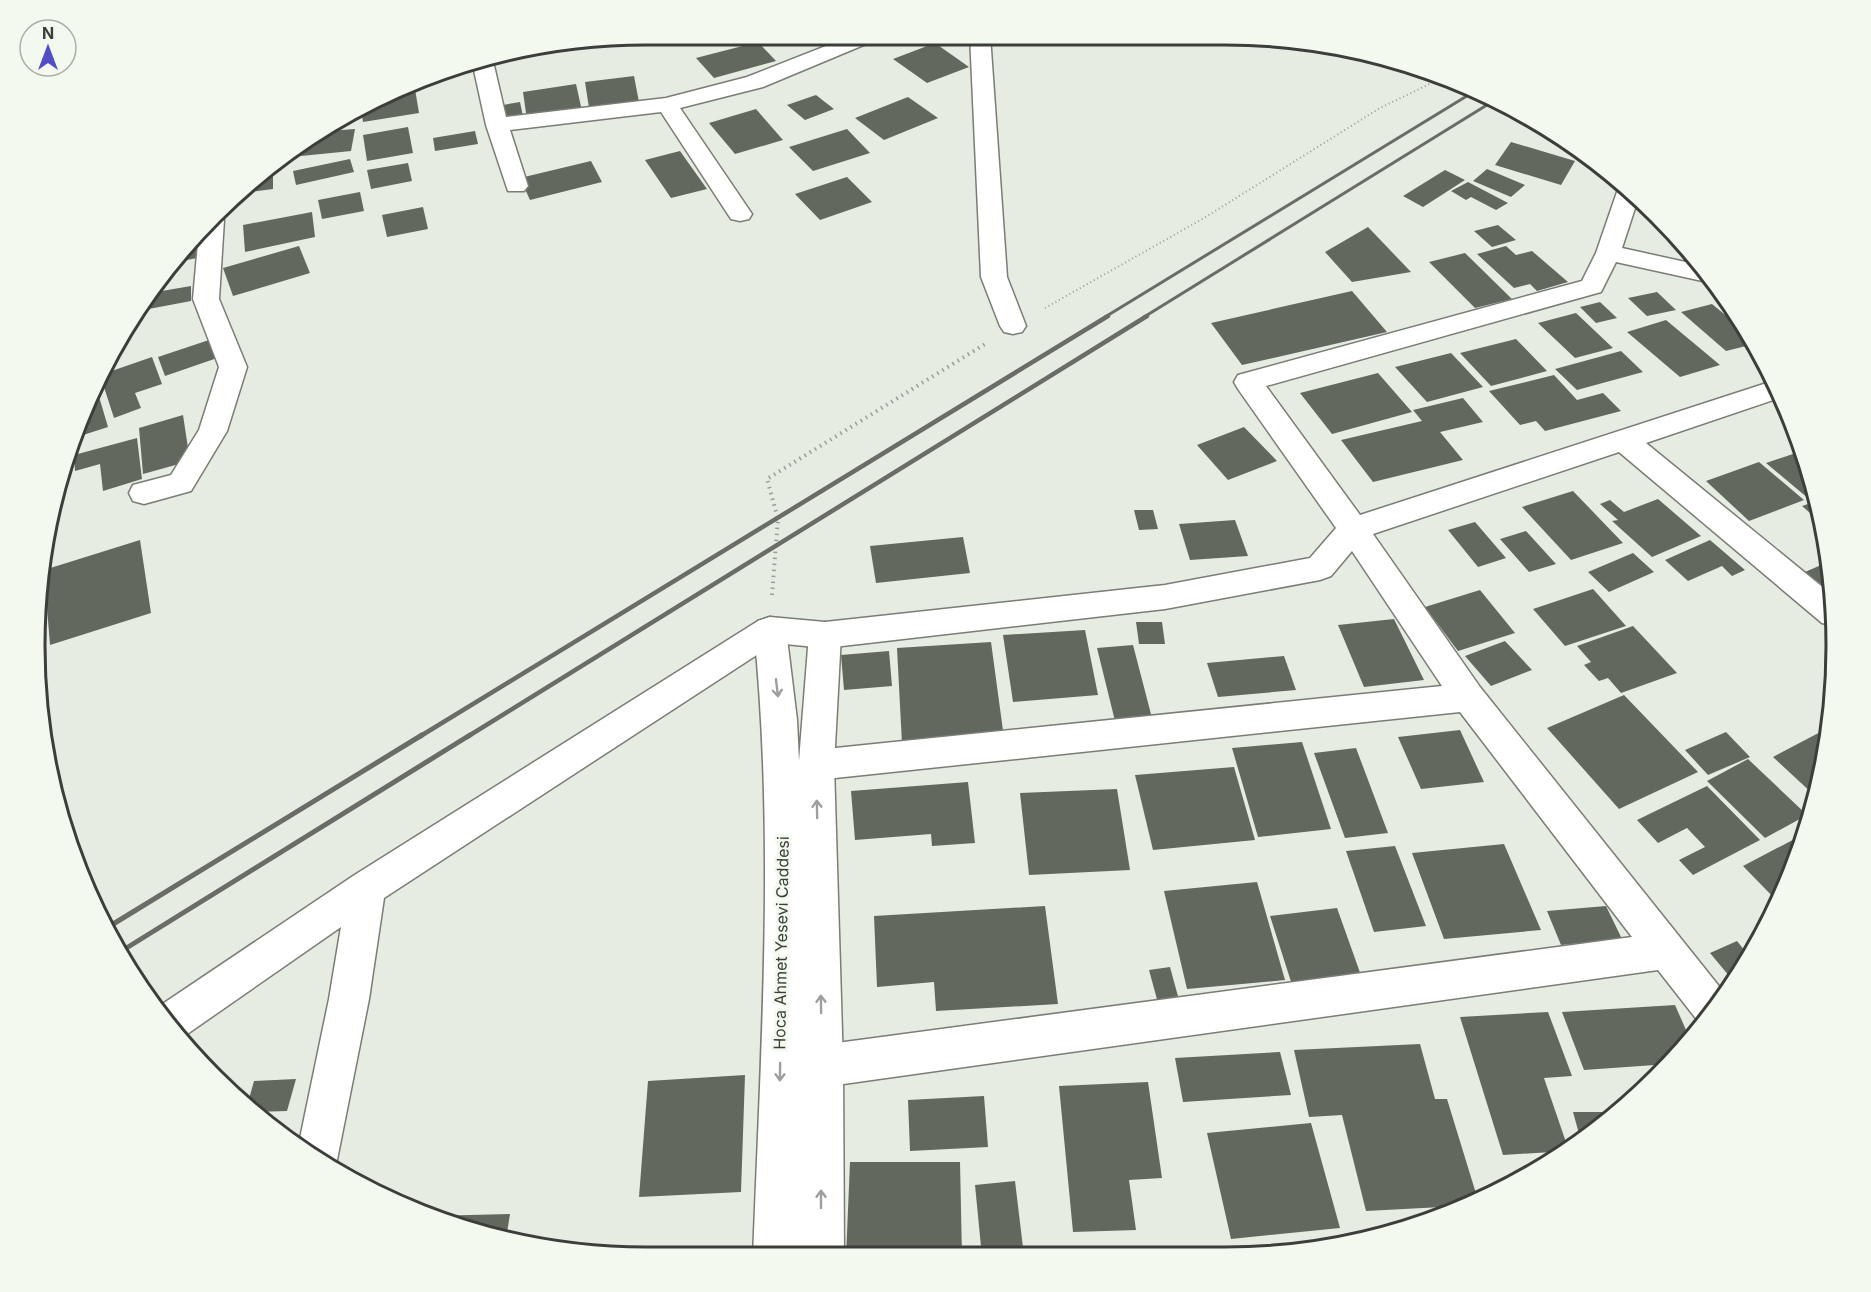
<svg xmlns="http://www.w3.org/2000/svg" width="1871" height="1292" viewBox="0 0 1871 1292" font-family="Inter,sans-serif">
	<rect width="100%" height="100%" fill="#e6ece2"/>
	<!-- building -->
	<path fill="#63685f" d="M779 35H804L787 41Z
		M758 42 776 61 714 78 696 58Z
		M935 43 969 67 927 83 893 59Z
		M634 76 639 102 589 108 585 82Z
		M576 84 582 111 527 120 523 92Z
		M415 89 419 113 363 122 361 108 390 93Z
		M816 95 834 109 805 120 787 105Z
		M908 97 938 118 884 140 855 118Z
		M520 102 524 121 507 124 503 105Z
		M756 109 783 140 735 154 709 123Z
		M408 127 413 153 367 161 363 135Z
		M355 129 351 151 301 156 305 139 316 132Z
		M847 129 870 153 813 171 789 147Z
		M475 131 478 144 435 151 433 138Z
		M1511 142 1575 161 1561 185 1495 165Z
		M680 151 707 189 671 198 645 160Z
		M350 159 354 172 296 185 293 171Z
		M591 161 602 182 530 200 520 178Z
		M408 163 412 181 371 189 367 170Z
		M273 166V189L243 193Z
		M1487 169 1525 185 1511 197 1473 181Z
		M1445 170 1465 180 1423 207 1403 196Z
		M847 177 872 202 820 220 795 194Z
		M1468 182 1508 203 1496 210 1471 197 1466 200 1451 191Z
		M360 192 364 211 322 219 318 200Z
		M423 207 428 229 387 237 382 215Z
		M312 212 315 237 245 252 243 225Z
		M1498 225 1516 240 1492 247 1474 231Z
		M1368 227 1411 272 1352 282 1325 252Z
		M198 240 197 258 172 263 186 243Z
		M299 246 310 273 233 296 223 268Z
		M1506 246 1516 255 1532 251 1568 282 1537 291 1530 284 1514 288 1477 254Z
		M1465 253 1512 299 1475 308 1429 262Z
		M191 286V301L138 311 150 293Z
		M1352 291 1387 332 1242 365 1211 323Z
		M1657 292 1676 310 1647 316 1628 298Z
		M1600 302 1617 318 1596 323 1580 307Z
		M1712 304 1735 323 1741 321 1754 344 1726 351 1681 312Z
		M1576 313 1613 348 1575 358 1538 323Z
		M1666 320 1720 365 1680 377 1627 332Z
		M215 338 223 356 165 376 158 357Z
		M1516 339 1547 371 1491 386 1460 353Z
		M1621 351 1643 372 1577 390 1555 369Z
		M1451 353 1483 387 1427 402 1395 367Z
		M152 357 162 384 135 393 141 408 114 418 100 375Z
		M1378 373 1412 412 1332 434 1300 393Z
		M1554 375 1577 400 1603 393 1621 411 1545 431 1536 421 1520 425 1489 391Z
		M95 383 108 427 77 437 76 432 81 412Z
		M1463 398 1483 422 1440 432 1463 460 1373 482 1341 440 1422 421 1413 410Z
		M183 415 190 461 143 474 139 428Z
		M1244 427 1277 461 1228 480 1197 445Z
		M137 438 142 479 103 491 100 464 75 471 74 455Z
		M1802 451 1816 497 1809 499 1766 463Z
		M1759 462 1804 500 1749 521 1706 481Z
		M1573 491 1623 543 1571 560 1522 507Z
		M1658 499 1701 536 1652 557 1612 521 1618 520 1600 504 1610 500 1624 512Z
		M1817 501 1825 526 1802 506Z
		M1134 510H1153L1158 529 1139 530Z
		M1235 520 1248 556 1190 560 1179 524Z
		M1475 522 1506 558 1478 567 1448 530Z
		M1526 531 1556 564 1529 572 1500 539Z
		M963 537 970 573 876 583 870 546Z
		M140 540 151 613 50 645 44 570Z
		M1710 540 1745 570 1732 576 1722 566 1688 581 1665 560Z
		M1633 553 1654 572 1609 592 1588 572Z
		M1828 562 1832 596 1805 572Z
		M1593 589 1626 626 1565 646 1533 609Z
		M1480 590 1515 633 1458 651 1425 607Z
		M1394 619 1424 680 1364 687 1338 625Z
		M1136 622H1162L1165 644H1139Z
		M1633 626 1677 673 1621 693 1608 678 1599 681 1584 665 1591 662 1577 646Z
		M1085 630 1098 695 1013 702 1003 635Z
		M1505 641 1532 670 1491 686 1465 656Z
		M991 642 1004 738 902 744 897 648Z
		M1133 645 1152 718 1115 721 1097 648Z
		M889 651 892 686 844 690 841 655Z
		M1284 656 1296 690 1218 697 1207 663Z
		M1624 695 1698 772 1619 809 1547 728Z
		M1828 728 1825 766 1814 795 1773 757Z
		M1460 730 1484 782 1421 789 1398 737Z
		M1726 732 1750 757 1708 775 1685 750Z
		M1302 742 1331 829 1258 837 1232 748Z
		M1356 748 1388 833 1345 838 1314 753Z
		M1748 759 1807 815 1765 838 1707 781Z
		M1234 767 1255 840 1153 850 1135 775Z
		M968 782 975 843 932 846 931 834 855 840 851 791Z
		M1707 786 1760 840 1693 875 1679 860 1705 847 1687 828 1658 843 1637 820Z
		M1117 789 1130 870 1029 875 1020 793Z
		M1804 834 1790 880 1778 902 1743 866Z
		M1504 844 1541 930 1444 939 1412 853Z
		M1395 846 1426 926 1374 932 1346 851Z
		M1257 882 1285 980 1187 989 1164 891Z
		M1045 906 1058 1004 936 1011 934 982 877 987 874 916Z
		M1606 906 1622 939 1561 945 1547 911Z
		M1337 908 1363 981 1294 991 1270 916Z
		M1737 941 1749 956 1735 983 1710 953Z
		M1170 967 1182 1011 1161 1014 1149 970Z
		M1675 1005 1690 1039 1669 1064 1584 1070 1562 1012Z
		M1548 1012 1572 1076 1544 1078 1569 1151 1503 1155 1460 1017Z
		M1420 1044 1435 1099H1447L1478 1200 1461 1206 1366 1211 1342 1115 1309 1117 1294 1050Z
		M1280 1052 1291 1095 1183 1102 1175 1058Z
		M745 1075 741 1192 639 1197 648 1081Z
		M296 1079 287 1111 255 1112 247 1106 254 1081Z
		M1148 1082 1162 1178 1129 1180 1136 1230 1073 1232 1059 1086Z
		M984 1096 988 1147 910 1151 908 1100Z
		M1573 1112H1604L1606 1120 1581 1141Z
		M1311 1123 1340 1228 1231 1239 1207 1133Z
		M850 1162H960L962 1257H846Z
		M1015 1181 1024 1256 982 1257 975 1185Z
		M510 1214 506 1239 430 1216Z"/>
	<g fill="none" stroke-linecap="round" stroke-linejoin="round">
		<defs>
			<path id="street" d="M854 35H881L878 39 763 87 680 108 752 214 749 219 740 221 731 219 661 112 510 130 528 186 524 191H508L486 125 472 61 487 55 492 57 506 117 666 98 747 77Z
				M970 35H990L1007 277 1026 326 1022 332 1013 334 1004 332 1000 326 981 277Z
				M1622 187 1638 199 1622 248 1699 265 1712 280 1707 282 1616 262 1601 292 1266 386 1360 515 1773 381 1782 397 1646 443 1831 594 1835 626 1822 623 1619 452 1373 534 1480 687 1726 995 1701 1025 1658 970 822 1087 807 1081 801 1066 807 1051 822 1045 1632 937 1460 712 816 780 803 776 798 765 803 754 816 750 1442 686 1352 551 1331 576 1320 580 1165 609 825 648 775 643 384 898 369 999 335 1170 298 1148 329 999 341 927 180 1039 155 1009 353 876 758 621 770 617 825 622 1165 585 1310 558 1336 528 1238 389 1234 382 1238 375 1582 281 1596 253 1617 192Z
				M219 214 224 220 219 299 247 367 227 431 191 491 144 504 133 501 129 493 133 485 171 475 199 430 219 367 193 299 199 232Z"/>
			<path id="secondary" d="M770 617 782 621 786 630 797 720 799 761 809 635 813 626 825 622 837 626 841 635 834 765 843 1066 844 1257H753C761 1048 775 838 754 630L758 621Z"/>
		</defs>
		<!-- street casing -->
		<use href="#street" stroke="#797d74" stroke-width="3"/>
		<!-- secondary casing -->
		<use href="#secondary" stroke="#797d74" stroke-width="3"/>
		<!-- path-far1 -->
		<path stroke="#9a9e97" stroke-width="2" stroke-dasharray="1 3" stroke-linecap="butt" d="M1045 308 1204 218 1380 108 1444 77"/>
		<!-- path -->
		<path stroke="#9a9e97" stroke-width="4" stroke-dasharray="1.5 4.5" stroke-linecap="butt" d="M772 595 778 519 767 479 985 344"/>
		<!-- street -->
		<use href="#street" fill="#fff" fill-rule="evenodd"/>
		<!-- secondary -->
		<use href="#secondary" fill="#fff" fill-rule="evenodd"/>
		<!-- rail-far2 -->
		<path stroke="#696c67" stroke-width="3" d="M1105 317 1475 91
			M1144 317 1495 100"/>
		<!-- rail-far1 -->
		<path stroke="#696c67" stroke-width="4.5" d="M419 737 1108 316
			M467 737 1147 316"/>
		<!-- rail -->
		<path stroke="#696c67" stroke-width="5" d="M105 929 422 735
			M120 952 470 735"/>
	</g>
	<!-- one-way arrows -->
	<defs><path id="oneway-shaft" d="M-6 0H5M1.5-3L5.5 0L1.5 3" fill="none" stroke-width="1.6" stroke-linecap="round" stroke-linejoin="round" transform="scale(1.5)"/></defs>
	<g stroke="#9e9e9c">
		<use href="#oneway-shaft" transform="translate(777 688) rotate(83)"/>
		<use href="#oneway-shaft" transform="translate(817 809) rotate(-91)"/>
		<use href="#oneway-shaft" transform="translate(821 1004) rotate(-91)"/>
		<use href="#oneway-shaft" transform="translate(780 1072) rotate(91)"/>
		<use href="#oneway-shaft" transform="translate(821 1199) rotate(-90)"/>
	</g>
	<g text-anchor="middle" stroke-width="6" stroke-linejoin="round" paint-order="stroke">
		<!-- street labels -->
		<g font-size="16" fill="#3c3e3a" stroke="#f4f9ef">
			<text transform="translate(781 943) rotate(-89)" y="6">Hoca Ahmet Yesevi Caddesi</text>
		</g>
	</g>
	<!-- crop -->
	<path d="M0 0H1871V1292H0ZM646 45H1225A601 601 0 0 1 1826 646V646A601 601 0 0 1 1225 1247H646A601 601 0 0 1 45 646V646A601 601 0 0 1 646 45Z" fill="#f4f9ef" fill-rule="evenodd"/>
	<path fill="none" stroke="#3c3e3a" stroke-width="3" d="M646 45H1225A601 601 0 0 1 1826 646V646A601 601 0 0 1 1225 1247H646A601 601 0 0 1 45 646V646A601 601 0 0 1 646 45Z"/>
	<!-- north arrow -->
	<g transform="translate(48 48)"><circle r="28" fill="#f4f9ef" stroke="#aaaea7" stroke-width="1.5"/>
	<path d="M0-4.5L10 22L0 15L-10 22Z" fill="#524dc4"/>
	<text y="-9" font-size="16" font-weight="bold" text-anchor="middle" fill="#3c3e3a">N</text>
	</g>
</svg>
